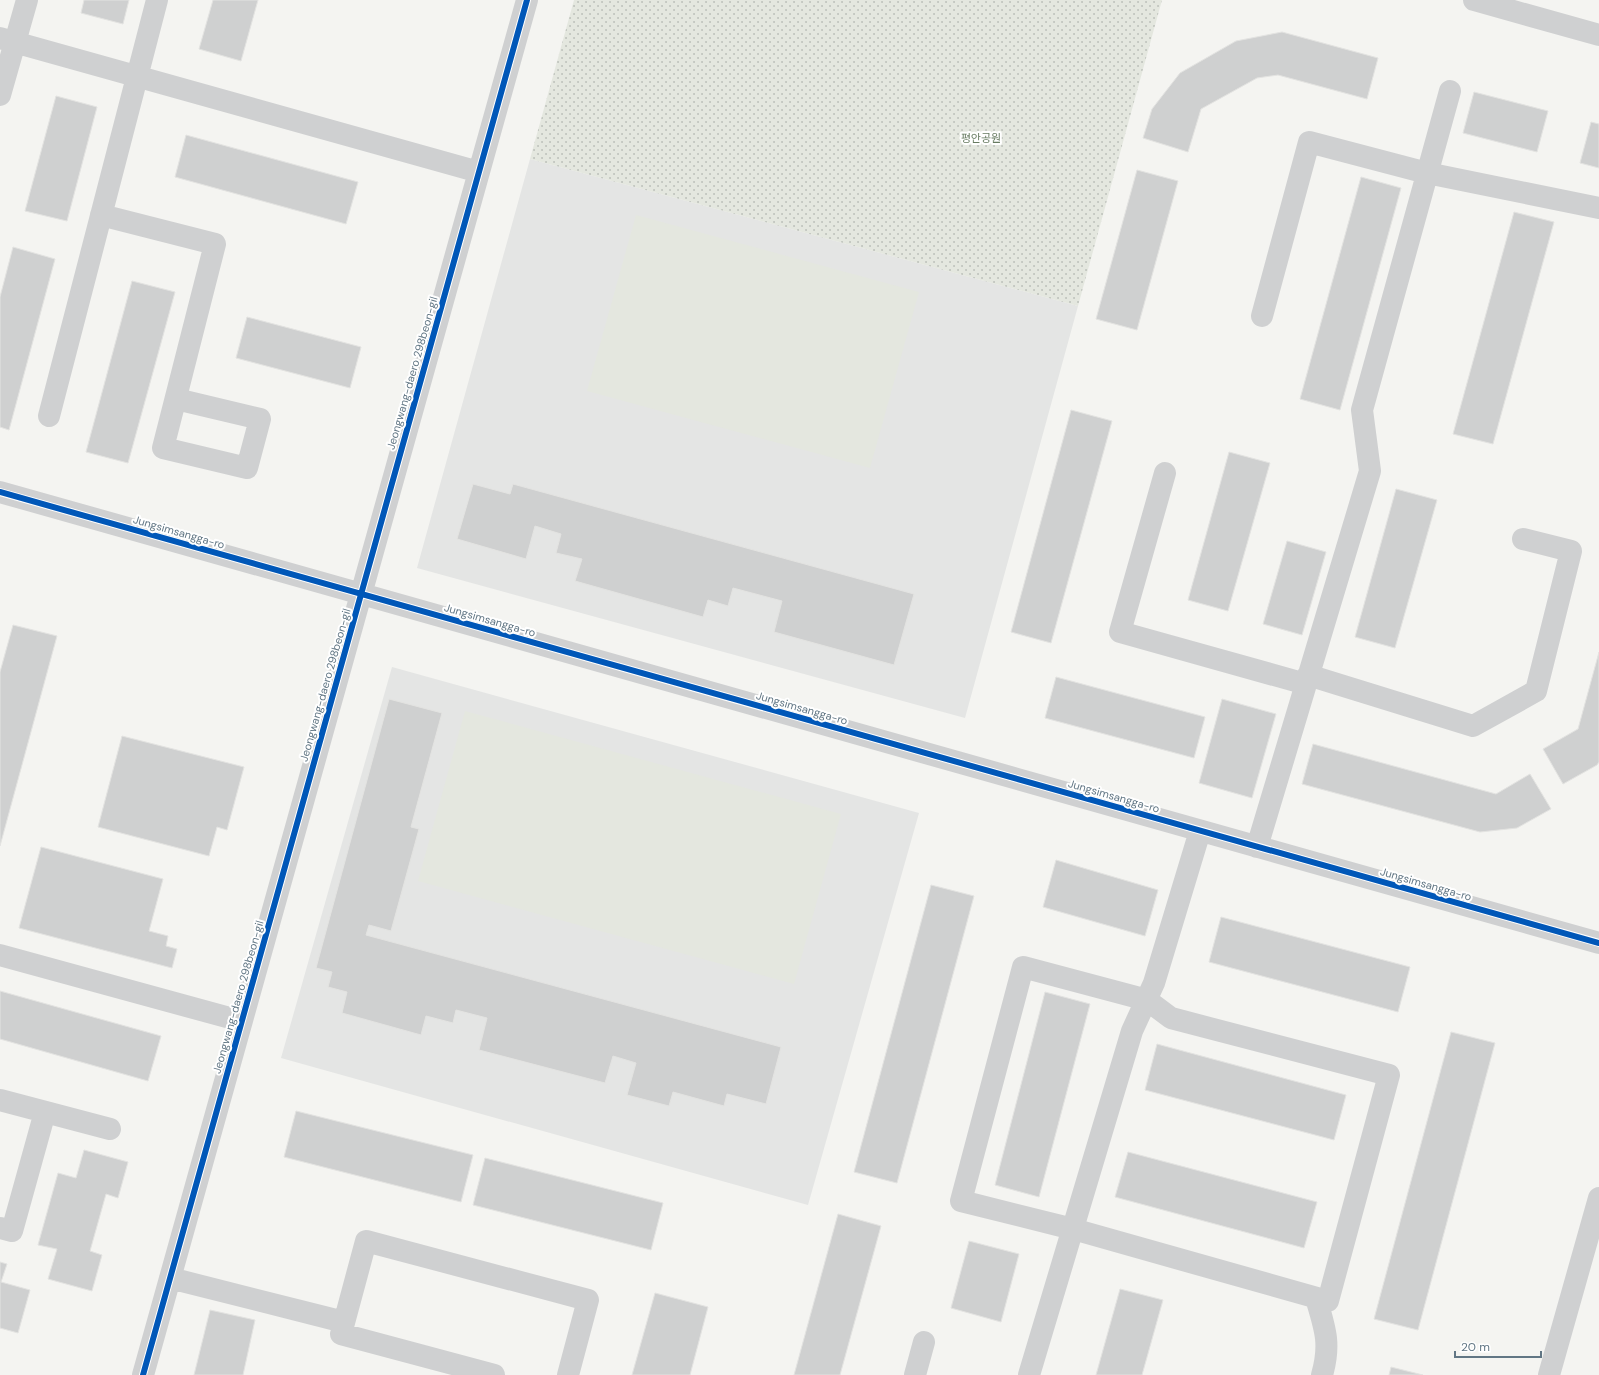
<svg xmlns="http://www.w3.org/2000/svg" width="1599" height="1375" viewBox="0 0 1599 1375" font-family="'DM Sans','Noto Sans KR',sans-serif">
	<defs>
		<pattern id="park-dots" width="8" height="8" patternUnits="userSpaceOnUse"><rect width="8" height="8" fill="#e4e7df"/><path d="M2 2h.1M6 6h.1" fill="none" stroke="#bcc0ba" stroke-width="1.8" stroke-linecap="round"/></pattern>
	</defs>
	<rect width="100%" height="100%" fill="#f4f4f1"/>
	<!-- built -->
	<path fill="#e4e5e4" d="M530 159 1078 306 965 718 417 568Z
		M392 667 919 813 808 1205 281 1058Z"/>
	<!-- park -->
	<path fill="url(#park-dots)" d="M574 0H1162L1078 306 530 159Z"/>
	<!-- garden -->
	<path fill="#e4e7df" d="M636 215 919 292 870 468 587 391Z
		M465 711 841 814 794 984 418 881Z"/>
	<!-- building -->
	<path fill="#cfd0d0" stroke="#e3e3e1" d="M84 0H129L123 24 81 13Z
		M213 0H258L241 61 199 49Z
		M1282 32 1378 58 1367 99 1278 75 1257 78 1201 109 1188 152 1143 138 1152 109 1180 73 1236 41Z
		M1474 92 1548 111 1537 152 1463 133Z
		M56 96 97 107 67 221 25 211Z
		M1591 122 1599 124V168L1580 163Z
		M186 135 358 182 346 224 175 177Z
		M1137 170 1178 181 1137 330 1096 319Z
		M1361 177 1401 188 1340 410 1300 399Z
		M1514 212 1554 222 1493 444 1453 434Z
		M13 247 55 259 9 430 0 427V297Z
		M132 281 175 292 128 463 86 452Z
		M247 317 361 347 350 388 236 358Z
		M1071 410 1112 421 1051 643 1011 632Z
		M1229 452 1270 463 1228 611 1188 600Z
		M473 484 510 494 513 484 914 594 894 665 774 632 782 601 733 588 728 606 708 600 703 617 575 581 582 559 556 553 561 534 535 526 526 559 457 539Z
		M1396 489 1437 500 1395 648 1355 637Z
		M1287 541 1326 552 1302 635 1263 624Z
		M13 625 57 636 0 846V672Z
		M1599 652V762L1597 765 1563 784 1543 749 1578 729Z
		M1056 677 1205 717 1194 758 1045 718Z
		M389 699 442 713 411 827 419 829 391 931 369 925 366 935 781 1047 766 1104 727 1094 724 1106 673 1092 669 1106 627 1095 636 1063 613 1056 605 1083 479 1050 487 1018 456 1010 453 1023 426 1016 421 1035 342 1013 347 992 328 987 332 972 316 968Z
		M1222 699 1276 714 1252 798 1199 783Z
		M122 736 244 767 227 830 217 827 209 856 98 827Z
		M1313 744 1496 794 1530 774 1551 809 1517 828 1480 832 1302 784Z
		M41 847 163 879 149 931 168 936 166 946 177 949 172 968 19 928Z
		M1056 860 1158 890 1145 936 1043 907Z
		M931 885 974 896 897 1183 854 1172Z
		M1221 917 1410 967 1398 1012 1209 962Z
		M0 991 161 1036 148 1081 0 1039Z
		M1045 992 1090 1004 1039 1197 995 1185Z
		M1451 1032 1495 1043 1418 1330 1374 1319Z
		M1157 1044 1346 1095 1334 1140 1145 1090Z
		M296 1111 473 1155 461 1202 284 1157Z
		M84 1150 128 1162 118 1198 106 1194 90 1251 102 1255 92 1291 48 1279 57 1249 38 1245 58 1173 76 1178Z
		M1128 1152 1317 1202 1304 1248 1115 1197Z
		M485 1158 663 1203 651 1250 473 1205Z
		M838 1214 881 1226 840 1375H794Z
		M969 1241 1019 1254 1001 1322 951 1308Z
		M0 1262 7 1264 1 1282 30 1290 18 1333 0 1328Z
		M1120 1289 1163 1300 1142 1375H1096Z
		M655 1293 708 1307 690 1375H632Z
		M210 1310 255 1320 243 1375H194Z
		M1391 1367 1423 1375H1389Z"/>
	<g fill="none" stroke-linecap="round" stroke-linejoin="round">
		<!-- minor -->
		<path stroke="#cfd0d1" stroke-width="22" d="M1474 0 1599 35
			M0 38 479 172
			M0 95 27 0
			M101 215 215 244 163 448 247 468 260 419 176 399
			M1262 316 1309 142 1427 173 1599 208
			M49 416 157 0
			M1165 473 1120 632 1306 684
			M0 492 1599 943
			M1308 675 1473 726 1536 691 1571 551 1523 539
			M1257 847 1370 471 1362 410 1450 91
			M0 955 241 1021
			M1023 967 1147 1000 1171 1018 1389 1075 1328 1301 1073 1229 961 1201Z
			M0 1100 110 1129
			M0 1228 12 1231 45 1112
			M170 1278 344 1322
			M1316 1298C1325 1328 1331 1344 1322 1375
			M143 1375 527 0
			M494 1375 341 1334 366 1241 588 1300 568 1375
			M915 1375 924 1342
			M1029 1375 1132 1031 1154 983 1200 831
			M1549 1375 1599 1198"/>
		<defs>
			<path id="cycleway" d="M0 492 1599 943
				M143 1375 527 0"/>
		</defs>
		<!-- cycleway casing -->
		<use href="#cycleway" stroke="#fff" stroke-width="8"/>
		<!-- cycleway -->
		<use href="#cycleway" stroke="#0057b8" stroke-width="6"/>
	</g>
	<g text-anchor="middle" stroke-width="4" stroke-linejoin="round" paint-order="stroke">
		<!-- park labels -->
		<g font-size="11" fill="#677b61" stroke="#fff">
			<text x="981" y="142">평안공원</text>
		</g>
		<!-- street labels -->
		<g font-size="11" fill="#617684" stroke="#fff">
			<text transform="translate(412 373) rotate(-74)" y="4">Jeongwang-daero 298beon-gil</text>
			<text transform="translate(179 532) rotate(16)" y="4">Jungsimsangga-ro</text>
			<text transform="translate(490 620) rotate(16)" y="4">Jungsimsangga-ro</text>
			<text transform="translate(325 685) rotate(-74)" y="4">Jeongwang-daero 298beon-gil</text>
			<text transform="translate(802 708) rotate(16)" y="4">Jungsimsangga-ro</text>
			<text transform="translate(1114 796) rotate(16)" y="4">Jungsimsangga-ro</text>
			<text transform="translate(1426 884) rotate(16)" y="4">Jungsimsangga-ro</text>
			<text transform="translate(238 997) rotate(-74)" y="4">Jeongwang-daero 298beon-gil</text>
		</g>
	</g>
	<!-- scale -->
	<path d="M1455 1351v6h86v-6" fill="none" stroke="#617684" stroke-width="2"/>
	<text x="1461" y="1351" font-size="12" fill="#617684" stroke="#ffffff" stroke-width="3" paint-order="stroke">20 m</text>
</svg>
